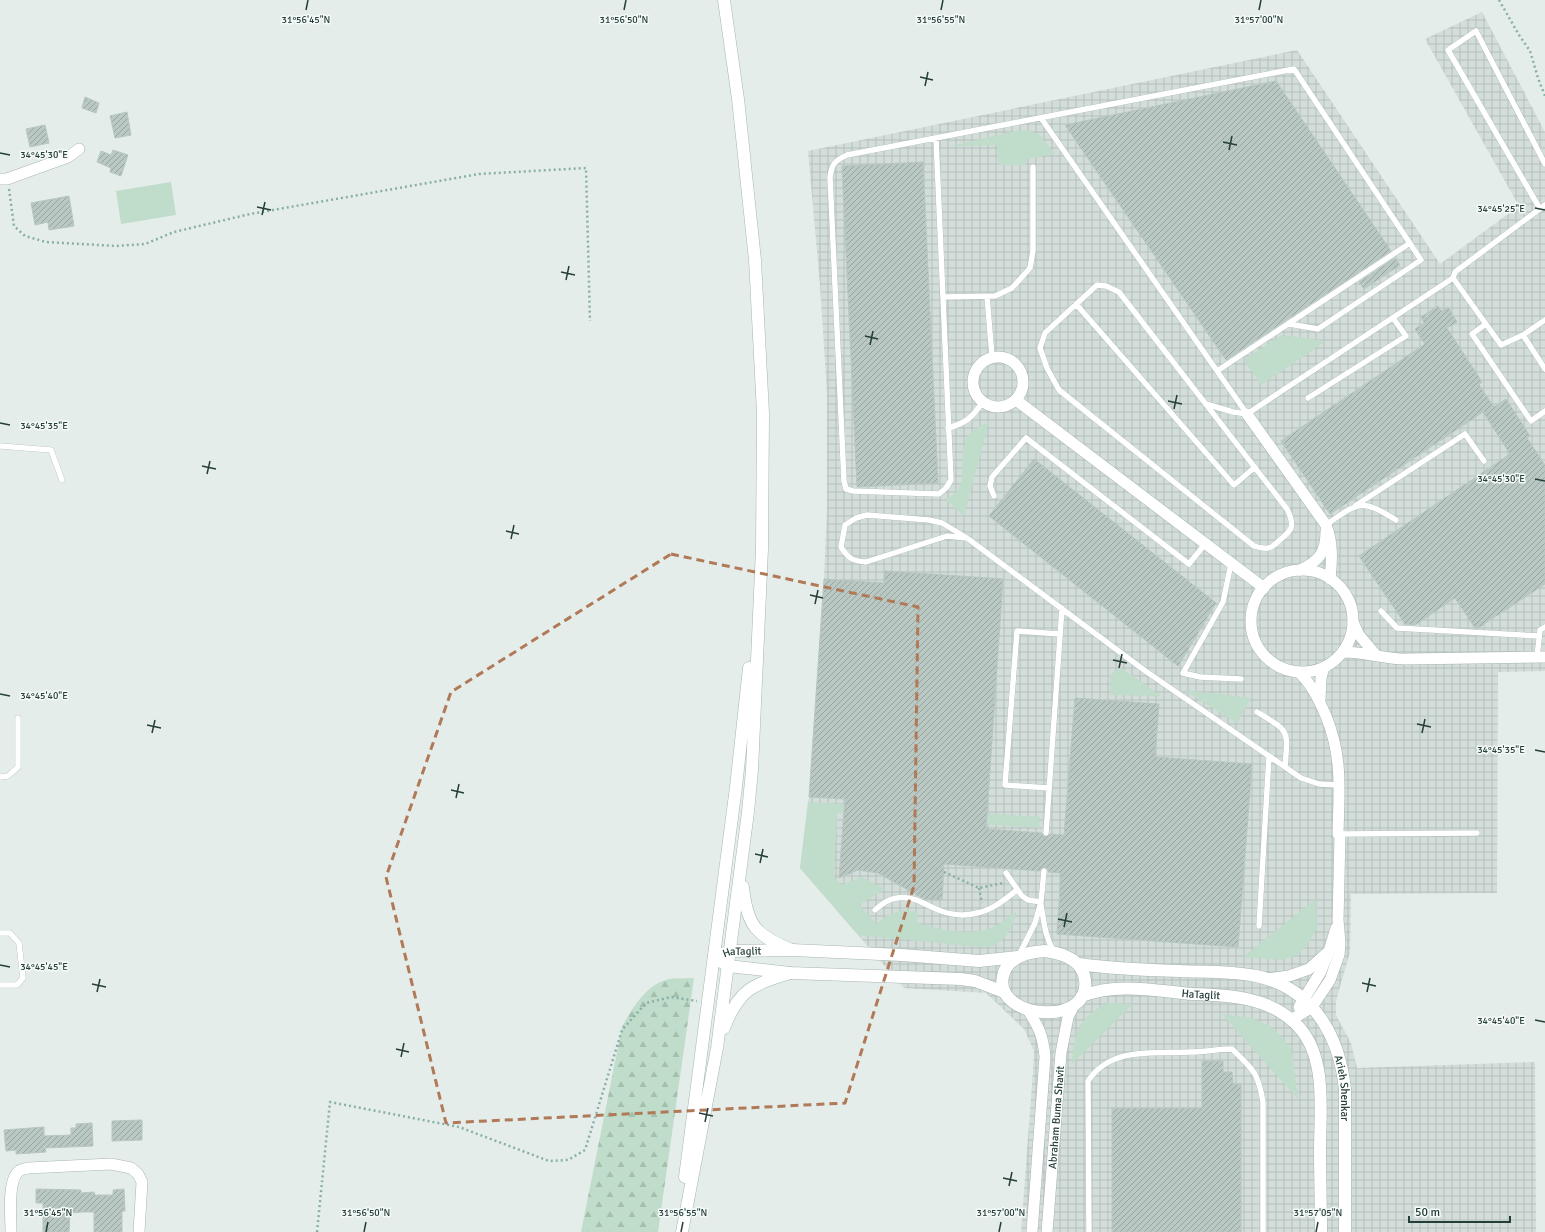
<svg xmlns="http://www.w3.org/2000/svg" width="1545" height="1232" viewBox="0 0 1545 1232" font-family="Signika,sans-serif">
	<defs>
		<pattern id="industrial-grid" width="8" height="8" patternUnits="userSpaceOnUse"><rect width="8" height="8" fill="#d3ddd9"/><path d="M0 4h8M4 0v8" fill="none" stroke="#b5bfbb"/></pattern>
		<pattern id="forest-firs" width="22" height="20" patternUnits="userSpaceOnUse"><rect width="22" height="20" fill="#bfddca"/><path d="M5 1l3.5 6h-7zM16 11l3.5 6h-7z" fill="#a4bfae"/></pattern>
		<pattern id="building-hatch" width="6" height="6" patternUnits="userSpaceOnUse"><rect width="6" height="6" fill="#bac8c3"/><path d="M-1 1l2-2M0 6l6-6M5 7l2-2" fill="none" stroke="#97a49f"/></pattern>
	</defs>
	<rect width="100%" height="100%" fill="#e5edea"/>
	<!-- industrial -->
	<path fill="url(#industrial-grid)" d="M1482 12 1545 132V671L1498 672 1497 893 1351 894 1350 952 1336 1001V1015L1351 1043 1357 1068 1535 1062 1536 1232H1021L1033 1071 1034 1051 1024 1029 986 993 904 988 800 868 809 797 824 579 827 508V394L820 285 808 151 1297 50 1440 264 1519 206 1425 39Z"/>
	<!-- green -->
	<path fill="#bfddca" d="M1029 130 1040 135 1055 154 1027 159 1025 165H999L997 145 951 146 1016 131Z
		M171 182 176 215 121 224 116 191Z
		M1282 335 1326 341 1261 385 1244 360Z
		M989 422 964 516 946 500C950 497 955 494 958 490 962 484 962 478 962 472 963 446 961 433 989 422Z
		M1121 668 1161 696 1111 695 1110 676 1115 671Z
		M1184 690 1251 698 1237 723Z
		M808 802 1040 817 1039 828 837 813 834 877 841 885 862 877 885 889 859 905 877 924 886 916 902 910 918 912 917 923C942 930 975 938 999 924 1006 920 1011 915 1017 911 1013 924 1009 938 995 945 991 947 984 946 979 947L858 935 800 868Z
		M1316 899 1317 929 1304 949 1297 955 1282 960 1243 957Z
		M1108 1003 1133 1004 1072 1064C1074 1033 1078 1017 1108 1003Z
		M1222 1014 1251 1018 1268 1025 1281 1036 1292 1051 1298 1099Z"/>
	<!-- forest -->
	<path fill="url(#forest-firs)" d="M694 978 658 1232H581L622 1027C631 1010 646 985 666 980 675 977 686 979 694 978Z"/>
	<!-- building -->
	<path fill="url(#building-hatch)" stroke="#b7c7c2" d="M1276 81 1391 251 1226 360 1065 125Z
		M85 97 99 103 96 113 82 108Z
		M127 112 131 135 115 138 110 116Z
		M45 125 49 143 30 147 26 129Z
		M113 150 128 155 121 176 110 172 111 168 97 162 101 151 111 155Z
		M923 162 938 483 857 487 842 166Z
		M69 196 74 226 49 230 48 222 35 225 31 203Z
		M1395 258 1400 265 1364 289 1359 282Z
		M1438 306 1441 311 1448 307 1457 322 1447 328 1482 382 1479 385 1494 407 1506 399 1530 436 1527 438 1545 465V584L1478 628H1475L1455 598 1415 625 1405 624 1359 556 1510 454 1483 412 1330 514 1281 441 1425 344 1415 329 1424 323 1421 317Z
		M1034 459 1216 603 1178 666 989 516Z
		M885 571 1003 579 986 829 1042 833 1043 836 1046 837 1050 834 1064 835 1075 698 1159 704 1155 757 1252 764 1238 947 1057 934 1061 873 1048 872V869L1045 867 1041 868 1040 871 944 864 942 900 924 899 878 873 858 870 839 878 845 799 809 797 824 579 884 583Z
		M1202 1061H1223V1072H1232L1233 1084H1241V1232H1112V1108H1202Z
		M142 1120V1140L112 1141V1121Z
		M92 1123 93 1146 45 1148 46 1152 16 1154V1150L6 1151 4 1130 44 1127V1136L71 1135V1128H76V1124Z
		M36 1189 81 1190V1193L94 1192 95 1195H113V1190L124 1189 125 1211H122V1232H94V1212H83L70 1213 69 1232H43V1203H36Z"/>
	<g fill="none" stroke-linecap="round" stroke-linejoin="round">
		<defs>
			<path id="service" d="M1041 118 1247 414
				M936 138 951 480 946 488 939 494 853 491 846 489 844 481 830 177C832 164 834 161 847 155 996 126 1145 98 1294 69L1421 260 1318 329 1289 324
				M1540 209 1448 50 1476 31 1545 164
				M1453 278 1455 272 1545 205
				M1097 285 1106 286 1119 292 1287 509C1290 515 1293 522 1291 528 1289 532 1286 535 1282 538 1272 548 1268 551 1254 546L1059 390 1047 368 1040 348 1045 333Z
				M987 296 992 357
				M943 297 995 296 1012 288 1030 268 1033 251V167
				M1076 304 1234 485 1255 467
				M1486 324 1472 334 1531 421 1545 411
				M1523 335 1545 369
				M1217 371 1410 243
				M1308 398 1406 336 1393 318
				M1206 404 1233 412 1247 414 1453 278 1501 345 1523 335 1545 320
				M948 428C967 423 972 417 983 402
				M0 446 51 450 62 480
				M994 496 990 486 992 477 1026 438 1189 564 1205 544
				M1355 506 1465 434 1484 461
				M1326 525C1359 502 1361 498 1396 520
				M967 538 947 536 866 562C852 561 848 558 841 547L845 525 856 518 867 515 929 520 942 523 967 538 1144 670 1301 778 1319 784 1339 785
				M1231 564 1223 602 1183 673 1200 677 1241 679
				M1381 611 1397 628 1539 636
				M1537 657 1540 630 1545 627
				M1257 712C1290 732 1288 729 1285 767
				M0 777 8 776 18 767V718
				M1049 788 1005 785 1017 631 1060 634
				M1046 833 1062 608
				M1338 834 1477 833
				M1006 873 1022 896 1028 900 1041 902
				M1041 905C1044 922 1045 937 1054 952
				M875 910C882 904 888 899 897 898 913 895 927 906 941 911 952 915 966 916 977 913 993 910 1005 899 1017 890
				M1259 926 1269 756
				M0 933H10L19 943 23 978 17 985H1
				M1019 955 1035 923 1041 902 1044 871
				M1089 1232 1088 1081C1111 1046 1154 1054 1189 1052 1204 1052 1218 1049 1232 1049 1253 1069 1258 1072 1263 1102V1232"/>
			<g id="minor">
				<path d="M0 179H7L68 157 79 149"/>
				<circle cx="998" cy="382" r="25"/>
				<path d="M1016 400 1264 588"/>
				<path d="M1247 414 1326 525C1333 543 1332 560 1330 579"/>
				<path d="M1300 570C1319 561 1326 553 1326 531"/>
				<circle cx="1302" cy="621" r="51"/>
				<path d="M1353 622 1359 635 1376 655"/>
				<path d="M1343 652C1365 652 1385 659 1406 659L1545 657"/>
				<path d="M1320 700 1321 678 1324 667"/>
				<path d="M1266 979 1289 976 1309 969 1329 951 1336 928"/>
				<path d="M1299 1007 1320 973 1328 954"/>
				<path d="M1028 1010C1039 1028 1043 1035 1045 1057L1032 1232"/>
				<path d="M1291 1020 1312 1007 1330 980 1339 955 1340 943 1338 920 1340 835 1338 834C1339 791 1343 758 1326 716 1319 700 1312 685 1299 672"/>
				<path d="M11 1232C11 1217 7 1180 19 1171 21 1169 26 1169 28 1168L111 1164 131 1168 138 1174 142 1182 139 1232"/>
				<path id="s1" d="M1047 1232 1061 1053 1068 1017 1074 1005"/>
			</g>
			<g id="tertiary">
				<path d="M1045 951C1060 953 1079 958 1084 975 1098 1028 993 1021 1003 976 1007 957 1028 952 1045 951Z"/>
				<path id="s2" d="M714 957 730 951 792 950 902 955 979 961 1018 957"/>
				<path d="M720 961 728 966 790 973 961 979 975 981 1004 992"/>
				<path id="s3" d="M1079 964C1113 969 1146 970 1180 971 1205 972 1231 971 1256 976 1313 988 1339 1035 1345 1089V1232"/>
				<path id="s4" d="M1082 996C1117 982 1157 991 1193 994 1228 995 1268 997 1295 1023 1328 1054 1320 1110 1320 1150 1320 1178 1321 1205 1321 1232"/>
			</g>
			<path id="secondary" d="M743 887C747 927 757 936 792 950
				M724 1028C739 989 752 985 790 973
				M685 1177 736 787 749 668
				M682 1232 717 1048 748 812 752 770 762 549 763 413 755 260 738 99 724 0"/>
		</defs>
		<!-- service casing -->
		<use href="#service" stroke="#a7b5b2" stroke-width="6"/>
		<!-- minor casing -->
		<use href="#minor" stroke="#a7b5b2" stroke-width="12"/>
		<!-- tertiary casing -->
		<use href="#tertiary" stroke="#a7b5b2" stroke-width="13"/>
		<!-- secondary casing -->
		<use href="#secondary" stroke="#a3b8b3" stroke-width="13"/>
		<!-- path -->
		<path stroke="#87afa6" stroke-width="2.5" stroke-dasharray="2 3" stroke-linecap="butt" d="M1499 0 1519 35 1530 51 1538 78 1545 96
			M9 189 14 226 25 236 46 242 116 246 145 244 174 232 250 214 479 174 586 168 590 321
			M944 872 979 888 1003 883
			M979 888 982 903
			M317 1232 330 1102 459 1127 549 1161 568 1160 585 1150 622 1030 646 1003 671 997 697 1001"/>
		<!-- service -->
		<use href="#service" stroke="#fff" stroke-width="5.5"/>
		<!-- minor -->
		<use href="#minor" stroke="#fff" stroke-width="11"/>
		<!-- tertiary -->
		<use href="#tertiary" stroke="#fff" stroke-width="12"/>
		<!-- secondary -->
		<use href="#secondary" stroke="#fff" stroke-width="12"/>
	</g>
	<!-- marked area -->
	<path fill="none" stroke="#b07957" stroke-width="3" stroke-dasharray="8 5" stroke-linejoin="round" d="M671 554 918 607 914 886 845 1103 446 1123 386 877 451 692Z"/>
	<!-- ticks -->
	<path fill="none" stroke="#243e3a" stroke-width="1.5" d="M306 10 308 0M624 10 626 0M941 10 943 0M1259 10 1261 0M920 77 933 80M925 86 928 72M1223 142 1237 145M1229 150 1232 136M0 153 10 155M257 207 271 210M1535 208 1545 210M262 215 265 202M561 272 575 275M566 280 569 266M865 336 878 339M870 345 873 331M1168 401 1182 404M1174 409 1177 395M0 423 10 425M202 466 216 469M207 474 210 461M1535 479 1545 481M506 531 519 534M511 539 514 525M810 595 823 598M815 604 818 590M1113 660 1127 663M1119 668 1122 654M0 694 10 696M1417 724 1431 727M147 725 161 728M152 733 155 720M1422 733 1425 719M1535 750 1545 752M451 790 464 793M456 798 459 784M755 854 768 857M760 863 763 849M1058 919 1072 922M1064 927 1067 913M0 965 10 967M1362 983 1376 986M92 984 106 987M97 992 100 979M1367 992 1370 978M1535 1020 1545 1022M396 1049 409 1052M401 1057 404 1043M699 1113 713 1116M705 1122 708 1108M1003 1178 1017 1181M1009 1186 1012 1172M46 1232 48 1222M364 1232 366 1222M681 1232 683 1222M999 1232 1001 1222M1316 1232 1318 1222"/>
	<g text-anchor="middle" stroke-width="3" stroke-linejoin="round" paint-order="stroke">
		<!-- street labels -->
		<g font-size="11" fill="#243e3a" stroke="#f5faf8">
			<text dy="4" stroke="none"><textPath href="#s2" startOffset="29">HaTaglit</textPath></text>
			<text dy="4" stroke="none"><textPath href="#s4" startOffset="120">HaTaglit</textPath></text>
			<text dy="4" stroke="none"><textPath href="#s3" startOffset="331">Arieh Shenkar</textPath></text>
			<text dy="4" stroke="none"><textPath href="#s1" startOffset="115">Abraham Buma Shavit</textPath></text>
		</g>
	</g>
	<g font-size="10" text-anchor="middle" fill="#243e3a" stroke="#f5faf8" stroke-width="3" stroke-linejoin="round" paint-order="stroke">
		<text x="306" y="23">31°56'45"N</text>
		<text x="624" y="23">31°56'50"N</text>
		<text x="941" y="23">31°56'55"N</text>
		<text x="1259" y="23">31°57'00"N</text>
		<text x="44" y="158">34°45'30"E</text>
		<text x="1501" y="212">34°45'25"E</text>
		<text x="44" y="429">34°45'35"E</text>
		<text x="1501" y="482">34°45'30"E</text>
		<text x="44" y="699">34°45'40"E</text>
		<text x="1501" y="753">34°45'35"E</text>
		<text x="44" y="970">34°45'45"E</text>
		<text x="1501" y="1024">34°45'40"E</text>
		<text x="48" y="1216">31°56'45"N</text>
		<text x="366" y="1216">31°56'50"N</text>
		<text x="683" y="1216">31°56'55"N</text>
		<text x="1001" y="1216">31°57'00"N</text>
		<text x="1318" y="1216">31°57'05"N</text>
	</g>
	<!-- scale -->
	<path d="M1409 1216v6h101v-6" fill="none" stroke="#243e3a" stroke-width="2"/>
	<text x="1415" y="1216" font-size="12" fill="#243e3a" stroke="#f5faf8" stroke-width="3" paint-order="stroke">50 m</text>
</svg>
